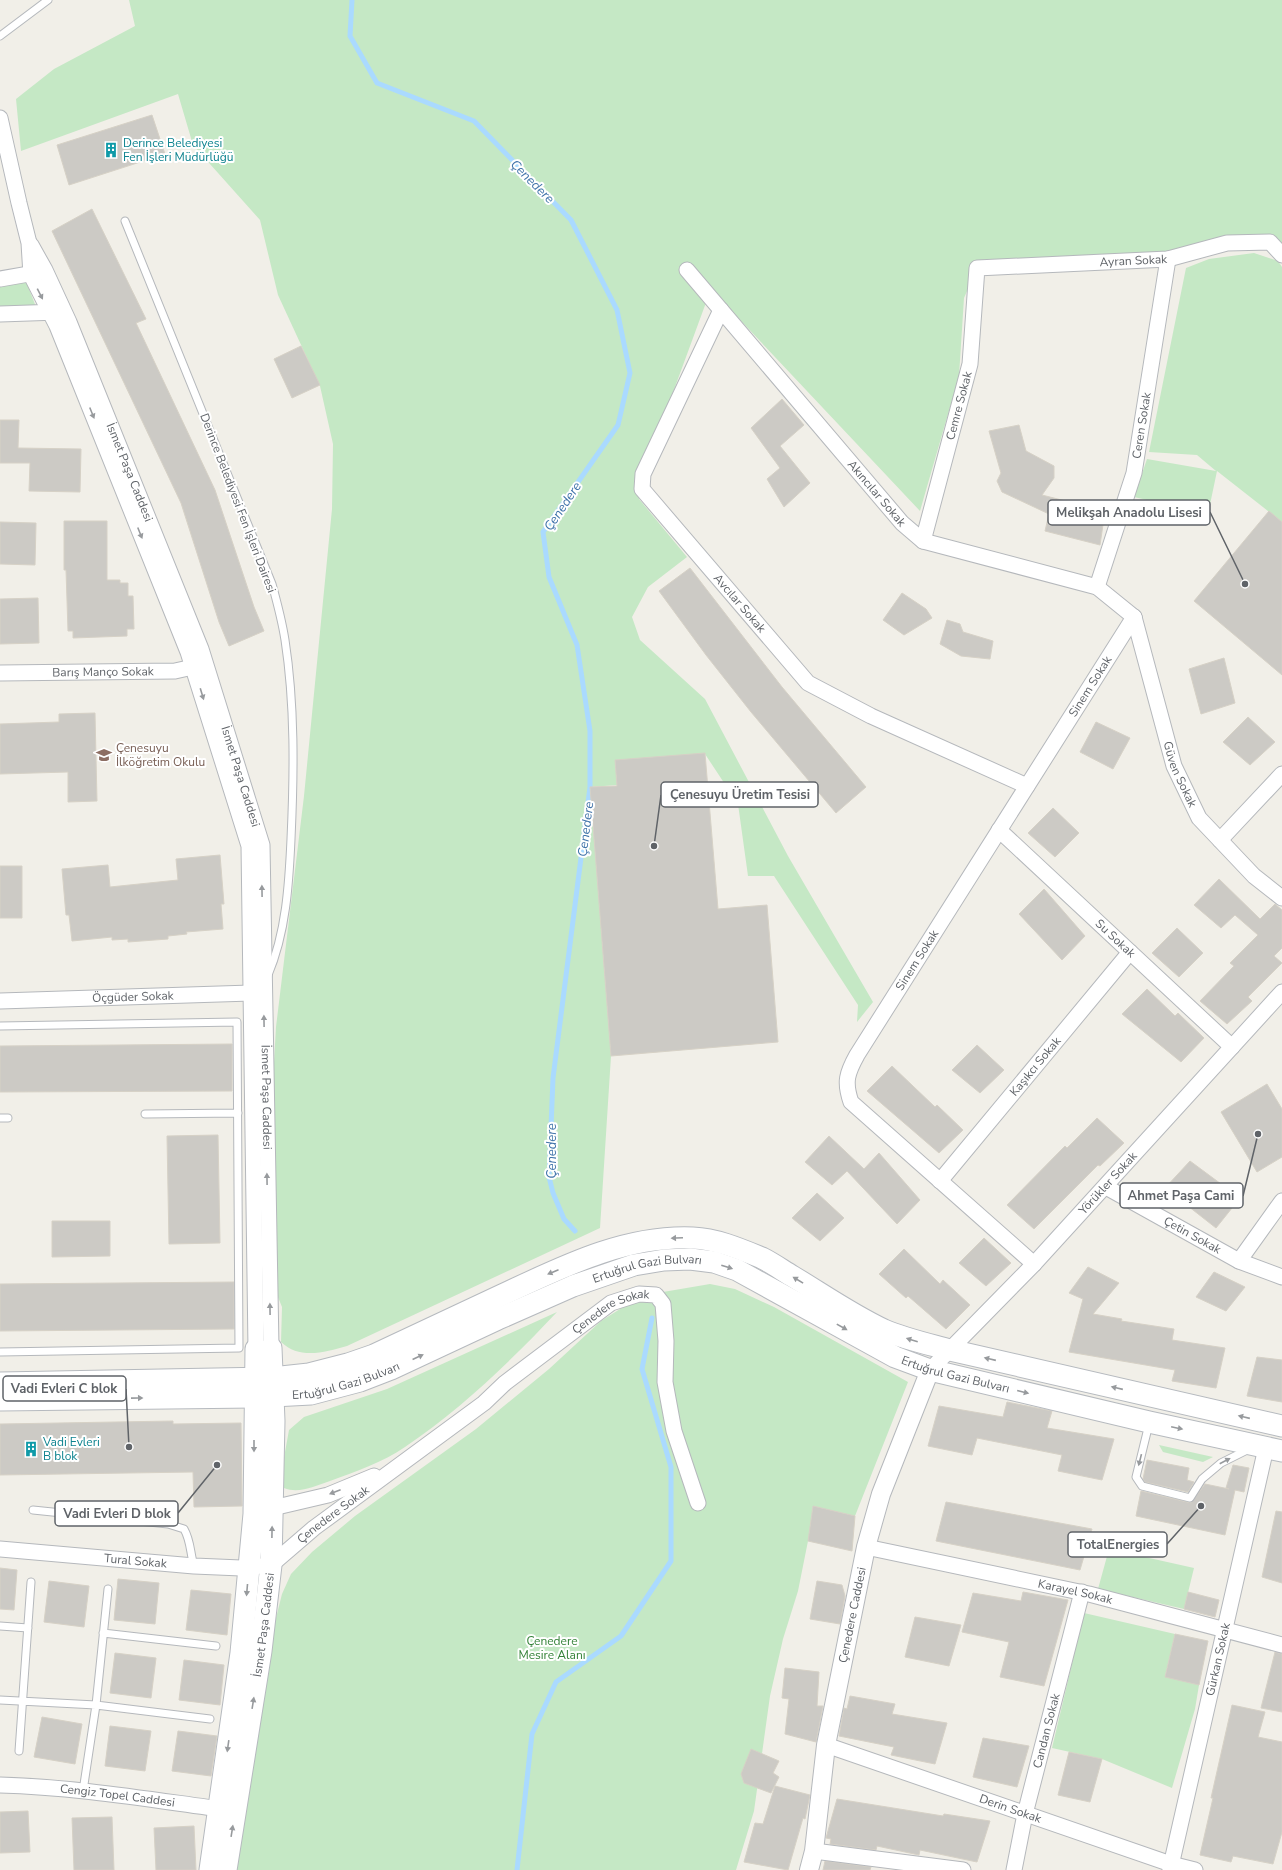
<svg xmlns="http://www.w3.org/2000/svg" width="1282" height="1870" viewBox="0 0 1282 1870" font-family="'Nunito Sans',sans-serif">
	<rect width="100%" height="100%" fill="#f1efe8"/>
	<!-- green -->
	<path fill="#c5e8c5" d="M129 0H1282V255L1270 242 1168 259 977 268 964 298 959 376 920 511 711 289 643 474 639 499 687 557 648 587 632 617 640 640 705 699 788 856 873 1002 857 1022 858 1005 774 876H748L738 804 705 754 615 760 617 785 590 787 611 1056 600 1228 347 1346C325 1352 300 1360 281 1342L282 1307 274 1287 271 1117 276 1027 304 796 332 509 333 444 320 386 278 295 260 220 193 145 178 94 21 151 16 99 54 69 135 26Z
		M1254 253 1278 261 1282 267V522L1217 471 1208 514 1134 497 1147 459 1216 471 1197 455 1149 452 1186 268 1209 259Z
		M26 281 36 307H0V285Z
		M710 1284 735 1289 774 1307 908 1382 855 1516 813 1506 808 1541 798 1591 783 1639 770 1696 754 1811 736 1870H233L274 1626 282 1594 291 1574 312 1552 355 1516 476 1429 549 1369 601 1321 628 1304 663 1292Z
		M557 1312C511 1361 461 1409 405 1447 383 1462 355 1472 330 1481 315 1486 299 1494 284 1488L283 1463 289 1430 304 1417 387 1389Z
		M1159 1445 1213 1457 1203 1462 1163 1452Z
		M1109 1549 1194 1568 1184 1609 1098 1589Z
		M1084 1613 1175 1634 1165 1676 1199 1685 1195 1709 1172 1788 1102 1759 1052 1748Z"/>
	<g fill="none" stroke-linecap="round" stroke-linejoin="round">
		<!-- stream -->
		<path stroke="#aadaff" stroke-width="5" d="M352 0 350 36 377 83 474 121 571 220 617 310 630 373 618 425 543 532 549 577 577 645 590 731V787L553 1078 549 1177 553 1193 564 1219 575 1231
			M517 1870 532 1734 556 1682 621 1636 671 1561V1467L642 1369 652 1318"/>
	</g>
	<!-- building -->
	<path fill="#cccac5" stroke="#d6d1c6" d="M152 115 165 154 69 185 57 145Z
		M92 209 146 319 136 323 215 490 254 607 264 631 229 646 219 622 181 503 52 231Z
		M301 346 320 385 292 398 274 359Z
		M782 399 804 425 780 446 810 483 784 507 767 479 780 468 751 428Z
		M0 420H19L18 448 81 449 80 492 29 491 30 463H0Z
		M1019 425 1026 451 1054 466V478L1042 495 1105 511 1100 545 1045 531 1049 514 1002 492 997 481 1001 473 989 431Z
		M1269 511 1282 522V675L1194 601Z
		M64 521H107V580H120V583H128V596H133L134 629H127V636L73 638V631H68L66 570H64Z
		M0 522 36 523 35 565 0 564Z
		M690 568 782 687 866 787 836 813 751 712 706 655 659 591Z
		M902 593 926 609 932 618 904 635 883 620Z
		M38 598 39 643 0 644V599Z
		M947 620 960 624 963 632 993 641 990 659 961 656 940 644Z
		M1224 658 1235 703 1201 714 1189 669Z
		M95 713 97 801 68 802V772L0 774V724L59 722V714Z
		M1248 717 1275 742 1250 765 1223 742Z
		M1096 722 1130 738 1113 769 1080 752Z
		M705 753 718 909 767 905 778 1042 611 1056 590 787 617 786 615 760Z
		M1053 808 1079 833 1055 857 1028 833Z
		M220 855 224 904H221L223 929 186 932 187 934 168 936V939L128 942V939L112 940V937L72 941 69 915H66L62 869 108 865 110 887 178 880 176 859Z
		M0 866H22V918H0Z
		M1219 879 1260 919 1275 904 1282 910V948L1274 956 1282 963 1248 997 1252 1001 1227 1024 1200 1001 1234 966 1230 963 1258 935 1235 915 1221 928 1194 905Z
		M1044 889 1085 936 1062 960 1019 914Z
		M1177 928 1203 953 1179 977 1152 953Z
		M1147 989 1175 1016 1178 1013 1204 1038 1181 1062 1122 1014Z
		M232 1044V1091L0 1092V1046Z
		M977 1045 1004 1070 980 1093 952 1070Z
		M892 1066 935 1107 937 1105 963 1130 939 1153 867 1091Z
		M1267 1084 1282 1109V1157L1257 1172 1221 1112Z
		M1097 1118 1124 1143 1100 1166 1098 1165 1034 1229 1007 1205 1065 1146 1067 1148Z
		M218 1135 220 1243 169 1244 167 1136Z
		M829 1136 864 1169 879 1153 920 1200 897 1224 847 1171 832 1185 805 1162Z
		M1190 1161 1240 1198 1216 1228 1165 1188Z
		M817 1193 844 1218 820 1241 792 1218Z
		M52 1221H110V1256L52 1257Z
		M984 1238 1011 1263 986 1286 959 1263Z
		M904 1249 940 1284 943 1280 970 1305 946 1329 908 1296 906 1298 879 1274Z
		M1088 1267 1119 1283 1093 1314 1122 1319 1121 1321 1174 1329 1172 1340 1225 1348 1216 1388 1172 1381 1175 1370 1069 1352 1083 1299 1069 1293Z
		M1214 1272 1245 1287 1226 1311 1196 1297Z
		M234 1282V1329L0 1331V1284Z
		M1257 1357 1282 1360V1402L1247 1396Z
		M1007 1402 1052 1411 1047 1428 1114 1439 1102 1480 1058 1471 1062 1455 977 1438 972 1455 928 1446 939 1406 1003 1417Z
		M173 1421V1424L241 1423 242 1506 194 1507 193 1472 0 1475V1424Z
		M1147 1460 1189 1468 1187 1480 1194 1482 1188 1492 1145 1482 1143 1479Z
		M1233 1465 1249 1468 1244 1492 1235 1490 1225 1535 1136 1516 1141 1491 1191 1503 1205 1484 1229 1489 1226 1488Z
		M946 1502 1092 1529 1080 1570 936 1541Z
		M813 1506 855 1516 852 1551 808 1541Z
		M1276 1511 1282 1512V1583L1262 1577Z
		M0 1568 17 1570 14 1610 0 1609Z
		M118 1579 159 1583 155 1624 114 1620Z
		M49 1581 89 1586 84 1627 44 1622Z
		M817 1581 842 1585 845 1596 840 1624 810 1619Z
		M191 1590 231 1594 227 1635 186 1630Z
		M1023 1592 1068 1600 1044 1686 1000 1677 1009 1642 962 1632 973 1593 1021 1601Z
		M1188 1592 1219 1600 1215 1617 1184 1609Z
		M915 1617 961 1625 949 1666 905 1657Z
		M1175 1634 1208 1641 1199 1685 1165 1677Z
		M1275 1652 1282 1654V1712L1261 1708Z
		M115 1653 156 1658 151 1698 110 1693Z
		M184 1660 224 1665 220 1705 179 1700Z
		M785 1668 819 1672 817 1706H823L816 1742 785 1734 789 1699 782 1698Z
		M850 1696 895 1704 892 1714 947 1723 935 1764 891 1755 894 1747 839 1736 844 1708 847 1709Z
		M1232 1705 1265 1712 1258 1737 1282 1742V1832L1273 1864 1233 1856 1231 1862 1200 1855 1213 1798H1211Z
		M42 1717 82 1724 75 1764 34 1757Z
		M110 1726 151 1731 145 1771 105 1766Z
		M178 1731 217 1736 211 1776 172 1771Z
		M983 1738 1029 1746 1017 1787 973 1777Z
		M751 1749 779 1761 773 1773 779 1777 771 1793 744 1783 741 1774Z
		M1069 1752 1102 1759 1090 1802 1058 1795Z
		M775 1786 810 1795 805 1819 803 1818 788 1870 744 1862 755 1823 763 1824Z
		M837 1799 943 1816 944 1814 990 1821 977 1862 920 1850 919 1855 877 1846 876 1850 830 1844 831 1839 826 1838Z
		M28 1811 30 1852 0 1853V1812Z
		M112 1817 114 1870H74L72 1818Z
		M194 1826 196 1870H156L154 1828Z
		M825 1861 871 1867 870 1870H823Z"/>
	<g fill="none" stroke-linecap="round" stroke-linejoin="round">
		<defs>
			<path id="service" d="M0 36 48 0
				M125 221 272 584C277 602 282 621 285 640 295 705 294 773 291 839 289 884 286 933 268 975
				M0 1026 237 1022 239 1348 0 1352
				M145 1114 238 1113
				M0 1118H8
				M1149 1424 1136 1477 1142 1486 1190 1498 1202 1479 1221 1463 1249 1449
				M33 1510 168 1524 184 1529C191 1541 190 1553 194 1566
				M0 1626 28 1628
				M103 1633 216 1646
				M0 1700 96 1705 108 1589
				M19 1751 31 1582
				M83 1791 96 1705 210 1719"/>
			<g id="minor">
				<path d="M0 118 19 203 29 243 31 275 57 326 188 652 249 846 256 1349"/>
				<path id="s1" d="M31 245 45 270 69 322 201 649 262 845 271 1348"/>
				<path id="s2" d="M687 270 902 523 923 541 1097 587 1134 617"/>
				<path d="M0 279 40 272"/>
				<path id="s3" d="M721 310 643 474 642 489 808 683 871 716 1027 786"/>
				<path d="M0 314 59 312"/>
				<path id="s4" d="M923 541 970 364 977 268 1168 259 1227 243 1270 242 1282 255"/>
				<path id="s5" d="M1097 587 1134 473 1168 259"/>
				<path id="s6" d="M1134 617 1174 766 1199 818 1254 876 1282 898"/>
				<path id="s7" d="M0 673 175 671 202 665"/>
				<path id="s8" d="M999 830 1232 1047"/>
				<path d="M1220 840 1282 774"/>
				<path id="s9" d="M0 1001 251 993 259 989"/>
				<path id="s10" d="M940 1181 1130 952"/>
				<path id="s11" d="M1106 1187 1239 1261 1282 1277"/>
				<path d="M1239 1261 1282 1201"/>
				<path id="s12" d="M1034 1264 851 1102C844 1082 847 1073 857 1055L1134 617"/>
				<path id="s13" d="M930 1370 1034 1264 1282 992"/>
				<path d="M264 1510 328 1495 374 1476"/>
				<path id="s14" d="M866 1547 1089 1594 1282 1645"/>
				<path id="s15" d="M0 1549 194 1566 241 1568 271 1565 314 1528 484 1403 505 1383 611 1303 639 1294 656 1295 663 1304 666 1341 665 1382 674 1431 698 1503"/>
				<path id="s16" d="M826 1745 1171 1864 1195 1870"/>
				<path id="s17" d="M0 1785C76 1787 152 1800 228 1810"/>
				<path d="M814 1851 963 1870"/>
				<path id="s18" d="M1014 1870 1025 1814 1082 1592"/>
				<path id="s19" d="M1170 1870 1266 1448"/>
			</g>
			<g id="tertiary">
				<path id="s20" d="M809 1870 814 1851 826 1745 866 1547 881 1494 930 1370"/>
			</g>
			<g id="secondary">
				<path d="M0 1383 272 1378 309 1374 348 1364 374 1355C417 1335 460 1315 502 1295 562 1267 625 1235 693 1238 717 1239 740 1249 762 1258 772 1263 782 1270 792 1276 822 1294 852 1315 884 1330 905 1339 928 1344 950 1350L1282 1426"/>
				<path id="s21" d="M0 1400 254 1397 311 1394 360 1381 391 1369 498 1319 573 1286 634 1265 664 1260 690 1259 714 1262 737 1270 895 1357 930 1370 1149 1422 1282 1451"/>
				<path d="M210 1870 241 1653 254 1514 256 1349"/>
				<path id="s22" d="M226 1870 261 1651 271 1565 274 1421 271 1348"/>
			</g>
		</defs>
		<!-- service casing -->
		<use href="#service" stroke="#b5b8bc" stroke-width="9"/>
		<!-- minor casing -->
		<use href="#minor" stroke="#b5b8bc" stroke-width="17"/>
		<!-- tertiary casing -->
		<use href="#tertiary" stroke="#b5b8bc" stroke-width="20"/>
		<!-- secondary casing -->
		<use href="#secondary" stroke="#b6babf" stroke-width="23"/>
		<!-- service -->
		<use href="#service" stroke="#fff" stroke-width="7"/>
		<!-- minor -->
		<use href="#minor" stroke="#fff" stroke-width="15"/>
		<!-- tertiary -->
		<use href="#tertiary" stroke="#fff" stroke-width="18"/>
		<!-- secondary -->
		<use href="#secondary" stroke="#fff" stroke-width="21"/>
	</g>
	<!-- one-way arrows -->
	<defs><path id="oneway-solid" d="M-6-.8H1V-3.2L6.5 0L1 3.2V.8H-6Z"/></defs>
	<g fill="#979a9d">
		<use href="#oneway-solid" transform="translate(40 294) rotate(63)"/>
		<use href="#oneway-solid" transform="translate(92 413) rotate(68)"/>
		<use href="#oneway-solid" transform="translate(140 533) rotate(68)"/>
		<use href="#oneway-solid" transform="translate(202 694) rotate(73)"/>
		<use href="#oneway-solid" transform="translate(262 891) rotate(-91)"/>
		<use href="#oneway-solid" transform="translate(264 1021) rotate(-91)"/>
		<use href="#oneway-solid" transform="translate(267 1179) rotate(-91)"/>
		<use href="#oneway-solid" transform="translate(677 1238) rotate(178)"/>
		<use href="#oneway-solid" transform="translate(727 1267) rotate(18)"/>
		<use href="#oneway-solid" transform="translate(553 1272) rotate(157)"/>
		<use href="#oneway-solid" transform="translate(798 1280) rotate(-149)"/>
		<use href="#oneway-solid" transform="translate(270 1309) rotate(-91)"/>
		<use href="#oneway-solid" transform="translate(842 1327) rotate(29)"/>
		<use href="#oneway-solid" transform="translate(912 1340) rotate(-163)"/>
		<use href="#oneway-solid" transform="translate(418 1357) rotate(-25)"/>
		<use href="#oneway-solid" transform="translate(990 1359) rotate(-167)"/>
		<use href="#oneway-solid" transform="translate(1117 1388) rotate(-167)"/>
		<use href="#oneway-solid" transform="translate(1023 1392) rotate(14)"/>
		<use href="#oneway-solid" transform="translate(137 1398) rotate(-1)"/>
		<use href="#oneway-solid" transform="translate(1244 1417) rotate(-167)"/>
		<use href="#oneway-solid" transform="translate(1177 1428) rotate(12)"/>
		<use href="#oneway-solid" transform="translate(254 1446) rotate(90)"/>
		<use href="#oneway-solid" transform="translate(1140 1460) rotate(104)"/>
		<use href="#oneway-solid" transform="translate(1225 1461) rotate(-28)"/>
		<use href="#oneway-solid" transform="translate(335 1492) rotate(159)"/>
		<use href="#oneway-solid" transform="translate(272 1532) rotate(-89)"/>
		<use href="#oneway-solid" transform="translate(247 1590) rotate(95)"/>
		<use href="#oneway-solid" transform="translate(253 1703) rotate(-81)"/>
		<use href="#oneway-solid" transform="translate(228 1746) rotate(98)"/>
		<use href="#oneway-solid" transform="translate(232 1831) rotate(-81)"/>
	</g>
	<!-- icons -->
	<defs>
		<symbol id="building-bare" viewBox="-9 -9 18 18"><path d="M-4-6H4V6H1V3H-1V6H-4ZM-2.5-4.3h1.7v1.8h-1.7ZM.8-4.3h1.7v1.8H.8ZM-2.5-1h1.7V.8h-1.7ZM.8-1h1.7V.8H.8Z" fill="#0f9aa8" stroke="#fff" stroke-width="2.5" paint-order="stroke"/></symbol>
		<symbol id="school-bare" viewBox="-9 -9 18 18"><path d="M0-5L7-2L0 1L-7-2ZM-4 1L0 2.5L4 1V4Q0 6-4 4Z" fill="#8d6e63" stroke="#fff" stroke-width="2.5" paint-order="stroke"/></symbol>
	</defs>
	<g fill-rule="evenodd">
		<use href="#building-bare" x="100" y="139" width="22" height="22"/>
		<use href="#school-bare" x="93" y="744" width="22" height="22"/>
		<use href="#building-bare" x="20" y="1438" width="22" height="22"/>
	</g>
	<g text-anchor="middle" stroke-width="4" stroke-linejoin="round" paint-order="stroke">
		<!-- culture labels -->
		<g font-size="12" fill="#0d838f" stroke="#fff" text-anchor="start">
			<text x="123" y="147">Derince Belediyesi<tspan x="123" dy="14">Fen İşleri Müdürlüğü</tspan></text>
			<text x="43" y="1446">Vadi Evleri<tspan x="43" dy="14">B blok</tspan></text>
		</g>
		<!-- street labels -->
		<g font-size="12" fill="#5f6368" stroke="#fff">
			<text dy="4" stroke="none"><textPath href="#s4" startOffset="436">Ayran Sokak</textPath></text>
			<text dy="4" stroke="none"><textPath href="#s4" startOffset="140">Cemre Sokak</textPath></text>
			<text dy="4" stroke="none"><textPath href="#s5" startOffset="168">Ceren Sokak</textPath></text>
			<text dy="4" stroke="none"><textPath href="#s1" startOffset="248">İsmet Paşa Caddesi</textPath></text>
			<text dy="4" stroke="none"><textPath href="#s2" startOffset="293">Akıncılar Sokak</textPath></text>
			<text transform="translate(238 503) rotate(69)" y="4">Derince Belediyesi Fen İşleri Dairesi</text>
			<text dy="4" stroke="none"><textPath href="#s3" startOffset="347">Avcılar Sokak</textPath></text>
			<text dy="4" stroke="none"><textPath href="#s7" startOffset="103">Barış Manço Sokak</textPath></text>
			<text dy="4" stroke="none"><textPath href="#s12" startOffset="730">Sinem Sokak</textPath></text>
			<text dy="4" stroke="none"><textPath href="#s6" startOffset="164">Güven Sokak</textPath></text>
			<text dy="4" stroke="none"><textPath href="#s1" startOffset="572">İsmet Paşa Caddesi</textPath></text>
			<text dy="4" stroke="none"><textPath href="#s8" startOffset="159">Su Sokak</textPath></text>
			<text dy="4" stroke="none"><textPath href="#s12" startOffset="406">Sinem Sokak</textPath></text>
			<text dy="4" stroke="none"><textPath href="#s9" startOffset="133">Öçgüder Sokak</textPath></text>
			<text dy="4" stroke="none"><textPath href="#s10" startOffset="149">Kaşıkcı Sokak</textPath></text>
			<text dy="4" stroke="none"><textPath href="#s1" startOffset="896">İsmet Paşa Caddesi</textPath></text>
			<text dy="4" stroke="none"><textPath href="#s13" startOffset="258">Yörükler Sokak</textPath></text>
			<text dy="4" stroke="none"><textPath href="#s11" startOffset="99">Çetin Sokak</textPath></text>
			<text dy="4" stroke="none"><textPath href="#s21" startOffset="672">Ertuğrul Gazi Bulvarı</textPath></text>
			<text dy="4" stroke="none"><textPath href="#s15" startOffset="698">Çenedere Sokak</textPath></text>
			<text dy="4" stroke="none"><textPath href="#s21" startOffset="1008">Ertuğrul Gazi Bulvarı</textPath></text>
			<text dy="4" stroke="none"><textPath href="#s21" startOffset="348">Ertuğrul Gazi Bulvarı</textPath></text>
			<text dy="4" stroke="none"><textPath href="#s15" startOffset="352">Çenedere Sokak</textPath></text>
			<text dy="4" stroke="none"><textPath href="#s15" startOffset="136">Tural Sokak</textPath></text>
			<text dy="4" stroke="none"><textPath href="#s14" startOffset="214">Karayel Sokak</textPath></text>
			<text dy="4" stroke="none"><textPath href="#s20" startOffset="259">Çenedere Caddesi</textPath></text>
			<text dy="4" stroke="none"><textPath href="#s22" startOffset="248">İsmet Paşa Caddesi</textPath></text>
			<text dy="4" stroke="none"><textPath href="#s19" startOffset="216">Gürkan Sokak</textPath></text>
			<text dy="4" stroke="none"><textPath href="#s18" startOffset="143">Candan Sokak</textPath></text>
			<text dy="4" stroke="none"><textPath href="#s17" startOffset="118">Cengiz Topel Caddesi</textPath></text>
			<text dy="4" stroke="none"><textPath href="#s16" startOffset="195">Derin Sokak</textPath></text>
		</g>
		<!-- education labels -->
		<g font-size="12" fill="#785e54" stroke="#fff" text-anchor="start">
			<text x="116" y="752">Çenesuyu<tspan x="116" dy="14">İlköğretim Okulu</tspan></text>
		</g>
		<!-- park labels -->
		<g font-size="12" fill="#348238" stroke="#fff">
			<text x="552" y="1645">Çenedere<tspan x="552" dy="14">Mesire Alanı</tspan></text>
		</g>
		<!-- water labels -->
		<g font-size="13" font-style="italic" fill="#4174aa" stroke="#fff">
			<text transform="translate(533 181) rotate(45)" y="5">Çenedere</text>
			<text transform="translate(562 506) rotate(-56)" y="5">Çenedere</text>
			<text transform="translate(585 829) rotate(-83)" y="5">Çenedere</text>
			<text transform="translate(551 1151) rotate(-90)" y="5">Çenedere</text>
		</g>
	</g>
	<!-- callouts -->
	<path fill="none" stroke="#5f6368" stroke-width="1.5" d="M1245 584L1210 512M654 846L661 795M1258 1134L1243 1196M129 1447L126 1389M217 1465L178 1513M1201 1506L1167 1544"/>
	<g fill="#5f6368" stroke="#fff" stroke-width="1.5">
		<circle cx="1245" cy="584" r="4"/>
		<circle cx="654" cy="846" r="4"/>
		<circle cx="1258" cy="1134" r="4"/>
		<circle cx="129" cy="1447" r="4"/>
		<circle cx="217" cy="1465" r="4"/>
		<circle cx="1201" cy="1506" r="4"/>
	</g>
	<g fill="#fff" stroke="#5f6368" stroke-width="1.5">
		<rect x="1048" y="500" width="162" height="25" rx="4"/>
		<rect x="661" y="782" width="157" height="25" rx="4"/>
		<rect x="1120" y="1183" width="123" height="25" rx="4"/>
		<rect x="3" y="1376" width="123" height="25" rx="4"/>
		<rect x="55" y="1501" width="123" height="25" rx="4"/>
		<rect x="1068" y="1532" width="99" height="25" rx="4"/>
	</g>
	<g font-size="13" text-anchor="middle" font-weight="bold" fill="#5f6368">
		<text x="1129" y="517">Melikşah Anadolu Lisesi</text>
		<text x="740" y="799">Çenesuyu Üretim Tesisi</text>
		<text x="1181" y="1200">Ahmet Paşa Cami</text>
		<text x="64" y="1393">Vadi Evleri C blok</text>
		<text x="117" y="1518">Vadi Evleri D blok</text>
		<text x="1118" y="1549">TotalEnergies</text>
	</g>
</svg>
